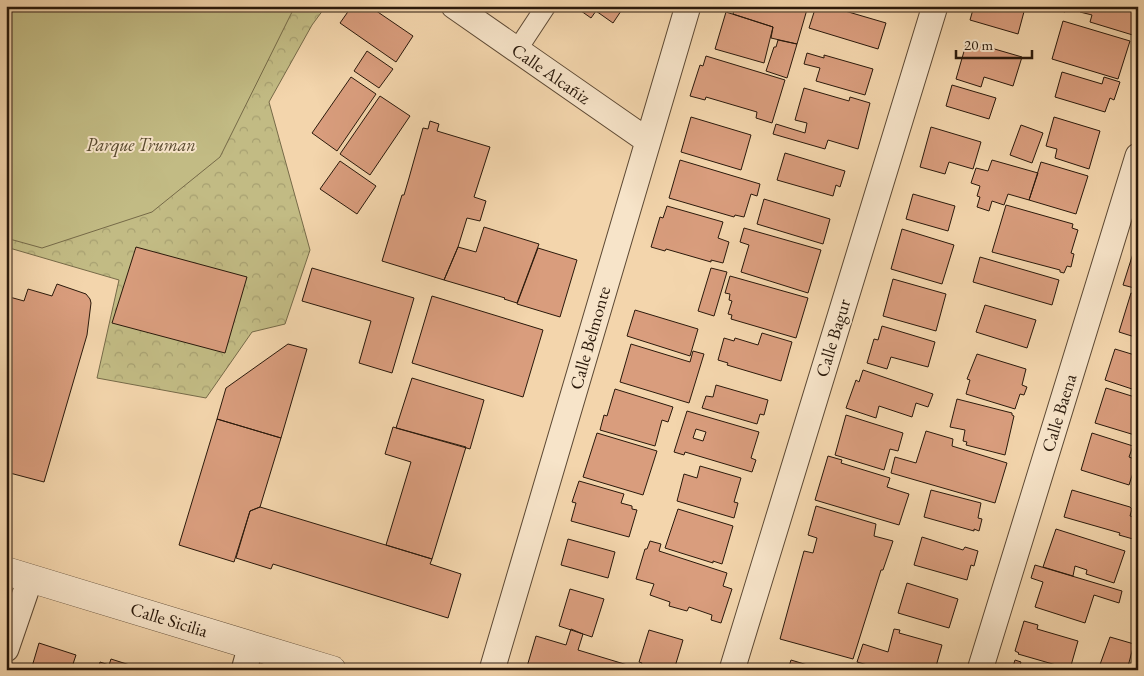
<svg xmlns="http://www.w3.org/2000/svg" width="1144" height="676" viewBox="0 0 1144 676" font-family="'EB Garamond',serif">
	<defs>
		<pattern id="forest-crowns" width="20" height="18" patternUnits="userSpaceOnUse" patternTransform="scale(1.25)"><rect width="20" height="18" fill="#c2bb84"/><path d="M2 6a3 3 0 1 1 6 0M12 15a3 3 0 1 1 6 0" fill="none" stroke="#a7a071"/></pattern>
	</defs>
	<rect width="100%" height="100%" fill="#f3d5ac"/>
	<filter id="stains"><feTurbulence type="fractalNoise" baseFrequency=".004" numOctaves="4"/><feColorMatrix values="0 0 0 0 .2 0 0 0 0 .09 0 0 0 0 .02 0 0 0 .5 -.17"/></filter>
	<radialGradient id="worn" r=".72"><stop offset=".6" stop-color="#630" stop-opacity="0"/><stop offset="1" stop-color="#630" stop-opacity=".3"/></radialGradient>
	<!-- forest -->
	<path fill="url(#forest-crowns)" stroke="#766a48" d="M6 6H326L312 25 269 102 310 250 285 324 252 332 206 398 97 378 119 280 6 247Z"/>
	<!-- garden -->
	<path fill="#c2bb84" stroke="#766a48" d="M6 6H285L293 10 220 157 152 212 42 248 6 238Z"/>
	<!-- building -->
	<path fill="#d99d7d" stroke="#2a190b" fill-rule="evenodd" d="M352 6H369L413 36 396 62 340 23Z
		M574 6H616L621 11 613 23 596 11 591 18Z
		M735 6H808L797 44 771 38 773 27 733 14Z
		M816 6H828L886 23 878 49 809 28Z
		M974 6H1018L1025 8 1018 34 970 20Z
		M1044 6H1067L1065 12Z
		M1082 6H1138V30L1136 36 1090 22 1092 15 1080 12Z
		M726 12 773 27 764 63 715 49Z
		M1063 21 1130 41 1118 79 1052 59Z
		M778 40 797 44 787 78 766 71 774 47H776Z
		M967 41 1022 57 1013 86 984 77 981 87 956 79Z
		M367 51 393 69 379 88 354 71Z
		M807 53 824 58V55L873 69 865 95 816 81 820 68 804 64Z
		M706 56 785 80 772 123 756 118 757 112 706 97 705 100 690 96 700 65 703 66Z
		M1062 72 1102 84 1104 77 1120 82 1114 100 1110 98 1105 112 1055 97Z
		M351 77 376 94 337 151 312 133Z
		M952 85 996 98 989 119 946 106Z
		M804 88 849 101 850 97 870 103 858 149 828 140 825 149 773 134 776 124 805 133 807 123 795 120Z
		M380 96 410 116 370 175 340 154Z
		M691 117 751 135 741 170 681 152Z
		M1054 117 1100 131 1089 169 1055 158 1057 149 1046 146Z
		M430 121 439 124 437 131 490 147 474 197 486 201 480 221 467 218 458 247 444 280 382 261 402 195H404L409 178 423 128 428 129Z
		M1021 125 1043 133 1032 163 1010 155Z
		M931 127 981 142 973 169 949 162 945 174 920 167Z
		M785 153 845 171 840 187 836 185 833 196 777 180Z
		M680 160 760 184 757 196 751 194 744 217 735 215 734 217 669 198Z
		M992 160 1038 173 1029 200 1008 194 1004 205 992 201 989 211 977 207 980 197 977 196 980 186 971 183 976 168 988 171Z
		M340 161 376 186 357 214 320 189Z
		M1041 162 1088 176 1076 214 1029 200Z
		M913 194 955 206 948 231 906 219Z
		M764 199 830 219 823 244 757 224Z
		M1006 205 1073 224 1072 228 1078 230 1071 253 1074 254 1071 267 1067 266 1064 273 1060 272V270L992 252Z
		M667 206 723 222 718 238 729 242 723 263 711 260V262L666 249 665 251 651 247 660 217 663 218Z
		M484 227 539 244 517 303 504 299 505 298 444 280 458 247 476 252Z
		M744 228 821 250 808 293 741 272 749 245 740 242Z
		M902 229 954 245 942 284 891 269Z
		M1136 244 1138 245V289L1123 285Z
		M136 247 247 277 225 353 112 323Z
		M538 248 577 260 560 317 517 304Z
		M980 257 1059 280 1052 305 973 282Z
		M312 268 414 298 392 373 359 363 371 321 302 301Z
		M711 268 727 272 714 316 698 311Z
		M730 276 808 298 796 338 731 319 732 315 728 314 732 301 729 300 730 294 725 293Z
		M893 279 946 294 936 331 883 316Z
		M57 284 86 294 90 299 91 303 87 335 44 482 6 472V296L24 301 28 289 52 296Z
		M1131 293 1138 295V338L1119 332Z
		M432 296 543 330 523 397 412 363Z
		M985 305 1036 320 1027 348 976 332Z
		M635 310 698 329 690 356 627 336Z
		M882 326 935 342 928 367 891 357 887 369 867 363 874 339 878 340Z
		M762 333 792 342 781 381 727 365 728 363 718 360 724 338 734 341 735 338 758 345Z
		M288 344 307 349 281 438 217 419 226 388Z
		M631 344 690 362 693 351 704 354 689 403 620 382Z
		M1115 349 1138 356V391L1105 380Z
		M977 354 1026 369 1022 385 1027 387 1024 395 1020 394 1015 409 966 394 970 380 967 379Z
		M863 370 933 394 928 407 916 403 912 417 879 406 876 418 846 408 856 380 859 382Z
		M412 378 484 400 470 449 396 428Z
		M716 385 768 400 764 415 760 414 757 424 702 408 706 396 713 397Z
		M1106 388 1138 398 1134 411 1138 412V436L1095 423Z
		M615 389 673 407 668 422 662 420 655 446 600 430 604 415 607 416Z
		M957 399 1012 413V415L1014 416 1005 455 966 445 967 442 963 441 965 430 950 427Z
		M687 411 759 432 751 458 756 460 752 472 685 452 684 455 674 452ZM696 429 706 432 703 441 693 438Z
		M846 415 903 433 898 451 890 449 884 470 835 455Z
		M217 419 281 438 260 507 250 511 234 562 179 545Z
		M393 427 466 447 432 559 386 545 411 462 385 454Z
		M926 431 953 439 952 446 1007 463 995 503 891 473 895 457 916 463Z
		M597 433 657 451 643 495 583 477Z
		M1092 433 1133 446 1129 457 1137 460 1129 485 1081 470Z
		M828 456 842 460 841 463 890 478 887 487 909 494 899 525 815 500Z
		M700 466 741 478 734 502 738 503 734 518 677 501 684 474 697 478Z
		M579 481 624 494 621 503 632 506V509L637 510 629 537 571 521 576 503 572 502Z
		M931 490 981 503 978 518 982 519 979 531 974 529V531L924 517Z
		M1072 490 1130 507 1132 509 1130 516 1138 518 1133 539 1119 535 1120 533 1064 517Z
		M816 506 876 524 874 536 893 541 883 570H881L853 659 780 639 804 551 813 553 817 538 808 535Z
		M260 507 432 559 430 564 461 574 448 618 273 564 271 569 236 558 250 511Z
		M678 509 733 526 722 564 713 561V563L665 548Z
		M1056 529 1125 551 1114 583 1086 574 1087 570 1075 566 1073 576 1043 567Z
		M922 537 963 550 965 547 978 551 974 566 971 565 967 580 914 565Z
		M568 539 615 552 608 578 561 565Z
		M650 541 661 544 659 551 727 573 723 586 732 589 721 623 711 620 712 615 689 607 687 611 669 606 670 602 650 595 654 584 636 579 645 549H647Z
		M1035 565 1122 591 1119 603 1094 595 1085 623 1035 607 1043 582 1031 578Z
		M907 583 958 599 949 628 898 613Z
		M570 589 604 599 592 637 559 626Z
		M1024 621 1038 625 1037 629 1078 641 1070 669 1018 654 1019 653 1015 651Z
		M571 629 583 634 578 650 644 670H526L536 636 566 645Z
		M894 629 900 630 899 633 942 645 935 670H885L857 662 863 644 888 652Z
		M649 630 683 640 674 670 640 668 642 663 639 662Z
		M1110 637 1134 644 1127 670H1098Z
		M39 643 76 655 71 670H31Z
		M111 659 136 667 135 670H98L100 662 109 665Z
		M791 660 824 670H788Z
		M1015 660 1021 662 1019 668 1025 670H1012Z"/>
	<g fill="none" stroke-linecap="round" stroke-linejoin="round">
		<defs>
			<path id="pedestrian" d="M517 50 546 6"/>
			<path id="minor" d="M454 6 648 141
				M6 649 30 579
				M244 670 251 645
				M492 670 688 6
				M732 670 935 6
				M980 670 1138 156"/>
			<path id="tertiary" d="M6 571 332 670"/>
		</defs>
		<!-- pedestrian casing -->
		<use href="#pedestrian" stroke="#5c4833" stroke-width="21"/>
		<!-- minor casing -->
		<use href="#minor" stroke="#5c4833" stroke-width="27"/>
		<!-- tertiary casing -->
		<use href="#tertiary" stroke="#5c4833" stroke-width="29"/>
		<!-- pedestrian -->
		<use href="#pedestrian" stroke="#f7e4c9" stroke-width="19"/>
		<!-- minor -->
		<use href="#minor" stroke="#f7e4c9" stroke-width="25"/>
		<!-- tertiary -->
		<use href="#tertiary" stroke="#f7e4c9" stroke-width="28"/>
	</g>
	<g text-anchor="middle" stroke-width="4" stroke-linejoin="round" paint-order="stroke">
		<!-- street labels -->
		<g font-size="18" fill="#2a190b" stroke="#f7e4c9">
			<text transform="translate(551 74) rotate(35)" y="6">Calle Alcañiz</text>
			<text transform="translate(590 338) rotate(-74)" y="6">Calle Belmonte</text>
			<text transform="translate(833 338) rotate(-73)" y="6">Calle Bagur</text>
			<text transform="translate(1059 413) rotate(-73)" y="6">Calle Baena</text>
			<text transform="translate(169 620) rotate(17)" y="6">Calle Sicilia</text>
		</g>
		<!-- park labels -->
		<g font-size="18" font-style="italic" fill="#584a2f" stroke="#f7e4c9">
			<text x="141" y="151">Parque Truman</text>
		</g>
	</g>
	<!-- margin -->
	<rect width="1144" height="676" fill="none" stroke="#f3d5ac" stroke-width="25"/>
	<rect x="8" y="8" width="1129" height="661" fill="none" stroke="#2a190b" stroke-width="2.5"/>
	<rect x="12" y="12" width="1119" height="651" fill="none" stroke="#2a190b"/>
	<!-- scale -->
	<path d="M956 50v8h76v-8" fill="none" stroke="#2a190b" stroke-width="2.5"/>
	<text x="964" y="50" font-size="15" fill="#2a190b" stroke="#f7e4c9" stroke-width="4" paint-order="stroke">20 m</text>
	<rect width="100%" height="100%" filter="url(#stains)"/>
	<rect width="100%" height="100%" fill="url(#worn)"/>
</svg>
